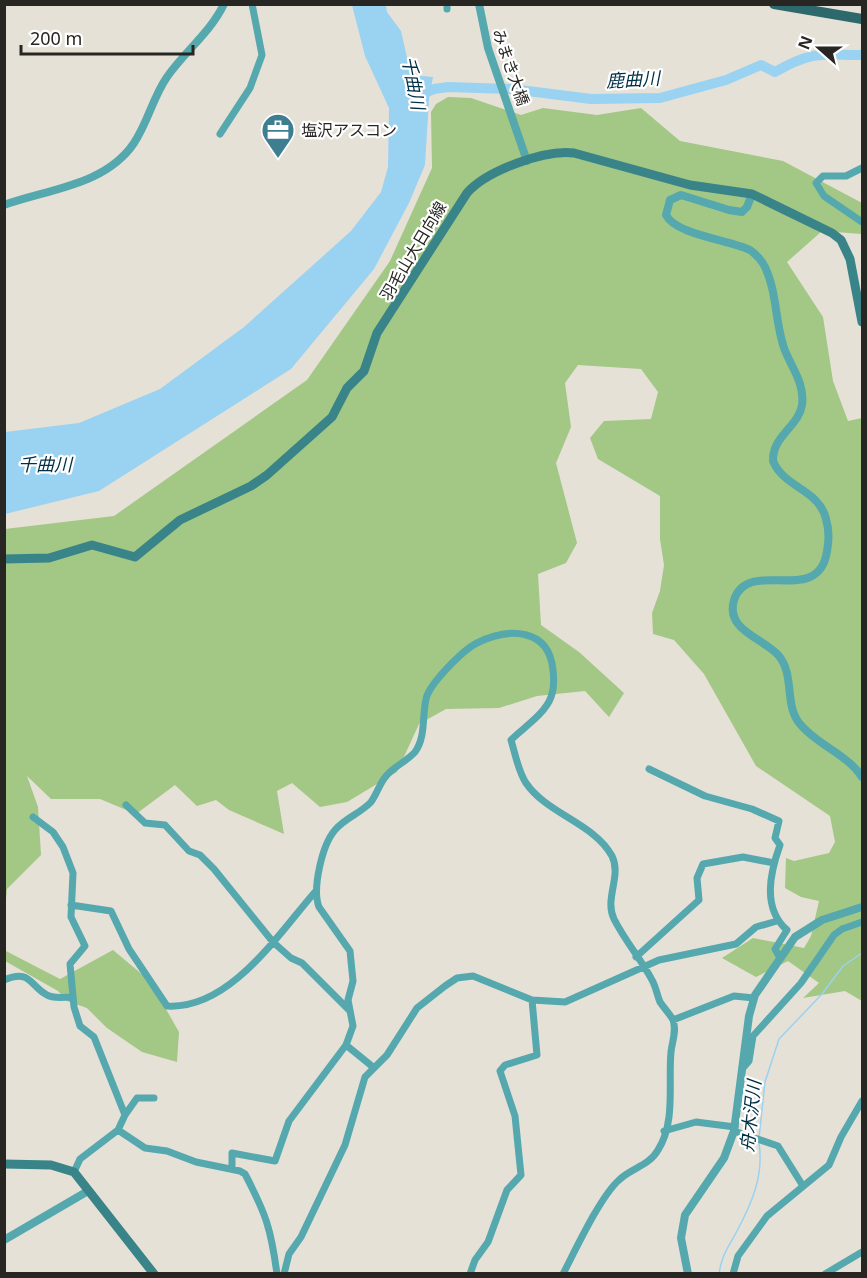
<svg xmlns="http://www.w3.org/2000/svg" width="867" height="1278" viewBox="0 0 867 1278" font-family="'Noto Sans','Noto Sans JP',sans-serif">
	<rect width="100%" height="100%" fill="#e5e1d7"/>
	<!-- green -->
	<path fill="#a3c784" d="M448 97 471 98 521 115 543 108 597 115 641 108 680 141 783 161 862 203V234L822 231 787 262 823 317 833 381 848 421 862 418V1001L845 991 803 998 819 983 788 961 756 977 722 958 753 938 804 948 811 936 819 901 801 897 785 888 786 858 794 861 829 853 835 842 830 816 756 766 704 674 674 640 653 634 652 613 660 591 664 565 660 539V496L598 459 590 438 604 421 651 419 658 392 641 369 578 365 565 383 571 427 556 463 577 543 566 563 538 574 541 625 579 652 624 693 609 717 585 691 537 696 499 708 446 709 419 724 397 772 347 802 320 807 292 783 277 791 284 834 229 810 216 800 197 806 175 785 136 814 100 799H51L27 776 38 807 41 855 7 889 5 908V529L114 516 307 380 390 261 432 168 431 112 436 104Z
		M4 950 60 979 113 950 150 981 179 1032 177 1062 142 1052 107 1028 87 1008 67 1001 58 991 5 961Z"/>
	<!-- water -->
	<path fill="#9ad2f2" d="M352 5H386L387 12 401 31 411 75 433 77 429 99 425 165 409 203 374 269 291 369 99 491 5 514V432L79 423 160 389 244 327 351 231 381 192 388 167 389 108 365 56Z"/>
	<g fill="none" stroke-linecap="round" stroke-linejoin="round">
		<!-- stream -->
		<path stroke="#9ad2f2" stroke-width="1.5" d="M759 1138 765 1082 779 1039 822 994 843 966 862 953
			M719 1274C721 1256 729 1246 737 1231 752 1203 764 1175 759 1143"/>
		<!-- river -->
		<path stroke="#9ad2f2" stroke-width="10" d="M418 96 434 89 448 87 512 89 591 99 660 98 726 80 761 65 775 72C813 50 821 55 862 55"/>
		<!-- minor -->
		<path stroke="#54a8ae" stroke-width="7" d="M447 9V4
			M220 134 250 88 262 55 252 4
			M862 168 846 176H823L816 183 824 196 862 222
			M649 769 705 796 752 809 779 821 775 838 780 845C770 873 762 908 787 930L775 949 779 956
			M126 805 145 823 165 825 189 851 200 855 214 869 273 942 291 958 302 963 350 1011
			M33 817 53 832 63 847 73 873 71 917 85 946 70 964 74 1007 80 1026 94 1037 125 1115 118 1130
			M71 905 111 911 129 949 167 1006C230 1010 279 933 315 892
			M636 957 699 900 697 878 703 864 743 857 774 863
			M4 980C31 969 29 985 47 995 53 999 64 997 72 997
			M673 1020 734 996 754 998
			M346 1045 373 1067
			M743 1068 749 1061 753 1036 801 983 834 935 842 929 862 922
			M125 1115 137 1098H154
			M664 1131 696 1122 735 1127
			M734 1131 778 1146 803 1186
			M232 1168V1153L275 1161 289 1121 346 1045 353 1026 348 1000 353 981 350 951 319 907C312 889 322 845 335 830 345 818 361 813 371 802 377 794 380 782 387 775 395 766 407 761 415 752 426 737 422 716 426 699 429 684 463 650 477 643 509 627 549 628 553 670 554 679 554 689 551 697 545 714 523 728 511 740 515 753 518 771 526 783 547 814 594 823 612 856 622 876 604 899 614 919 625 941 641 959 652 980 656 987 657 995 660 1002 664 1008 670 1014 673 1020 677 1030 672 1042 671 1052 668 1083 676 1122 658 1150 649 1166 631 1168 619 1180 600 1197 576 1249 563 1274
			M74 1172 80 1159 118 1130 145 1148 167 1151 196 1162 240 1171 245 1174C266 1214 271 1229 277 1274
			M284 1274 289 1254 301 1237 345 1145 365 1077 387 1055 417 1008 445 986 457 978 473 976 532 1000 565 1002 659 960 736 944 756 927 777 921
			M470 1274 475 1260 488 1242 507 1190 521 1175 515 1116 500 1071 505 1065 537 1055 532 1000
			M733 1274 738 1256 767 1216 829 1165 841 1137 862 1101
			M825 1274 862 1252"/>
		<!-- tertiary -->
		<path stroke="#54a8ae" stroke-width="8" d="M479 4 488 48 527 161
			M752 194 747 207 742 212 729 210 681 195 670 200 666 215C676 235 730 240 750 250 757 255 761 259 765 267 777 292 775 322 784 348 791 367 805 383 802 405 799 426 772 436 773 461 784 488 819 489 826 519 829 529 829 541 827 551 819 608 748 556 734 600 725 631 764 638 779 656 795 676 784 705 800 724 817 745 847 754 862 777
			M4 205C49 189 106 185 134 143 148 122 153 97 167 77 185 51 210 33 224 4
			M4 1240 88 1191
			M688 1274 681 1238 685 1215 724 1158 734 1131 749 1016 755 995 795 937 822 920 862 907"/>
		<!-- secondary -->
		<path stroke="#388488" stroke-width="9" d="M4 559 49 558 92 545 135 557 180 520 251 486 267 475 332 417 347 388 364 371 377 333 467 193C486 171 545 149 574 153L690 185 752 194 832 233 841 240 850 259 862 322
			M4 1164 51 1165 74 1172 154 1274"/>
		<!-- primary -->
		<path stroke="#2d686c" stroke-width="10" d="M774 4 862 19"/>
	</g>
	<!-- icons -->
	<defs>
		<symbol id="office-pin" viewBox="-11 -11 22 30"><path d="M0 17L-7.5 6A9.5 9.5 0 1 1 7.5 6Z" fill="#3d7e91" stroke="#fff"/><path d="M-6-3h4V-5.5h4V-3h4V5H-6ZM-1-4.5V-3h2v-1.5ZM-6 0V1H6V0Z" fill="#fff"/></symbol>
	</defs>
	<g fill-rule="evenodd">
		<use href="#office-pin" x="259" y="111" width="38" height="52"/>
	</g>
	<g text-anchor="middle" stroke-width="4.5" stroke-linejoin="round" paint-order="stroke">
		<!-- street labels -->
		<g font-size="16" fill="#282623" stroke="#fff">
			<text transform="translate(511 67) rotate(71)" y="6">みまき大橋</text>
			<text transform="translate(413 251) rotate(-59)" y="6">羽毛山大日向線</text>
		</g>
		<!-- poi labels -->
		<g font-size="16" fill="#282623" stroke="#fff" text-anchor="start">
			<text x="301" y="136">塩沢アスコン</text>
		</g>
		<!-- water labels -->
		<g font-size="18" font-style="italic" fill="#003045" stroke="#fff">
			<text transform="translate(633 80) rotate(-3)" y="6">鹿曲川</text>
			<text transform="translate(413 83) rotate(79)" y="6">千曲川</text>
			<text x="45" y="471">千曲川</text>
			<text transform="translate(751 1116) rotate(-84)" y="6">舟木沢川</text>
		</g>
	</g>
	<!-- border -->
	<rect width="867" height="1278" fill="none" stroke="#282623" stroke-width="12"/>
	<!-- north arrow -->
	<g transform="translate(819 48) rotate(291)" stroke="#ffffff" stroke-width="4.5" paint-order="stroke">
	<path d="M0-4.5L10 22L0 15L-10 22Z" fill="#282623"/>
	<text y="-9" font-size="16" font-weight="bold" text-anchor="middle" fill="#282623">N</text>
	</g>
	<!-- scale -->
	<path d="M21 45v9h172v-9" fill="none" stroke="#282623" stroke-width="3"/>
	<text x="30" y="45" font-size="18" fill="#282623" stroke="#ffffff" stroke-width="4.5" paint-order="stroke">200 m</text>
</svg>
